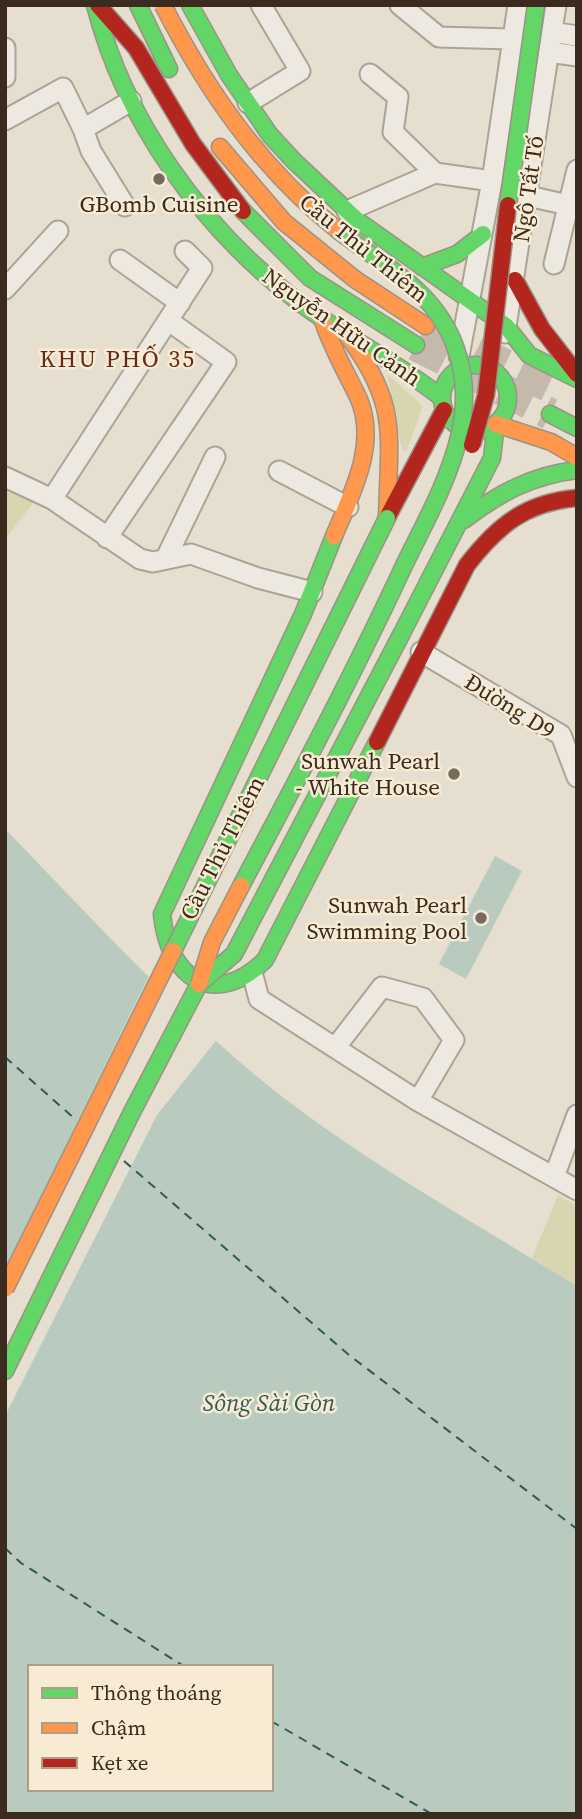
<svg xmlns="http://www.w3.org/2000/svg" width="582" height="1819" viewBox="0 0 582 1819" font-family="'Source Serif 4',serif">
	<rect width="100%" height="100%" fill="#e6dece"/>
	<!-- green -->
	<path fill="#d7d6b0" d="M387 374 423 406 406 452 402 450Z
		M5 490 34 502 5 539Z
		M558 1195 577 1206V1286L532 1258Z"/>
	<!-- water -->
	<path fill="#b9cbbf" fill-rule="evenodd" d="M5 829C80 906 153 986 234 1057 335 1146 462 1215 577 1286V1814H5ZM30 1667H271V1789H30Z
		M495 856 522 871 466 979 439 964Z"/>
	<!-- pier -->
	<path fill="#e6dece" d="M151 972 219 1037 157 1115 5 1416V1269Z"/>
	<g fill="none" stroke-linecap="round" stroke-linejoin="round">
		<!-- ferry -->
		<path stroke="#2d5b56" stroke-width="2" stroke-dasharray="9 7" stroke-linecap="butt" d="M5 1057 75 1119
			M124 1161 349 1355 577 1529
			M5 1548 21 1563 185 1667
			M271 1721 432 1814"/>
		<!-- primary-tunnel -->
		<path stroke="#c4baab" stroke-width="32" stroke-dasharray="32 16" stroke-linecap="butt" d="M433 330 561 392
			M416 345 550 414"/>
		<defs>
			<path id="street" d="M400 5 439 37 513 39
				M552 32 577 36
				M5 48V77
				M549 52 577 56
				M370 74 398 97 393 132 435 173 492 181
				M248 103 300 71 261 5
				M5 120 63 88 83 129 131 101
				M83 129 91 151 125 206
				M528 196 568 205
				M347 211 435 173
				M120 260 180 303
				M554 264 577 170
				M5 289 58 231
				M505 333 556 5
				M459 356 492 181 518 5
				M279 471 348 507
				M5 477 52 499 140 559 153 562 191 554 258 578 312 592
				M52 499 202 268 185 251
				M107 538 226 362 169 321
				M166 558 215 457
				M421 652 561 735 577 777
				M253 976 259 999 418 1101 577 1190
				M335 1048 382 987 423 998 454 1040 418 1101
				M554 1177 577 1115"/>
			<path id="fast" d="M95 5C124 120 202 228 296 300 343 336 394 360 442 398
				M138 5 169 69
				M190 5 229 75 270 135 294 161 358 221 506 326 529 355 577 379
				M243 211 310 278 416 345
				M422 267 457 254 483 234
				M442 398a33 33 0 1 1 66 0a33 33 0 1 1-66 0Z
				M550 414 577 428
				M464 520C499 493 533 475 577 470
				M334 536 303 614 162 914C168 978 214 1010 265 960L377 742
				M402 633 492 458 496 424
				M5 1371 132 1112 199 984"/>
			<path id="slow" d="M220 147 284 222 356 280 426 326
				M322 318C331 347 345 370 358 397 379 443 352 493 334 536
				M344 331C400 404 389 432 387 518
				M496 424 551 442 577 457"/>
			<path id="jam" d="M98 5 136 48 193 144 243 211
				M515 280 542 329 577 374
				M388 516 444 410
				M377 742 467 565C497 526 526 502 577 498"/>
		</defs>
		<!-- street casing -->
		<use href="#street" stroke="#aba396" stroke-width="23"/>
		<!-- fast casing -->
		<use href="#fast" stroke="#9b9287" stroke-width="19"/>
		<!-- slow casing -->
		<use href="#slow" stroke="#9b9287" stroke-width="19"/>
		<!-- jam casing -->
		<use href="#jam" stroke="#9b9287" stroke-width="19"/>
		<!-- street -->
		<use href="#street" stroke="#eee9e0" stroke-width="19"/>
		<!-- fast -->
		<use href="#fast" stroke="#63d668" stroke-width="16"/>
		<!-- slow -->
		<use href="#slow" stroke="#ff974d" stroke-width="16"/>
		<!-- jam -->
		<use href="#jam" stroke="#b3261e" stroke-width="16"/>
		<defs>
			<path id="fast-bridge" d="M508 205 536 5
				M241 886C296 782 351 679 400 574 421 529 447 486 459 437 466 408 466 377 456 349 436 290 381 264 335 228
				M173 951 387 518
				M199 984 234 954 402 633"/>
			<path id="slow-bridge" d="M163 5C207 91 260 167 335 228
				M199 984 212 942 241 886
				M5 1289 173 951"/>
			<path id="jam-bridge" d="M472 445 486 395 508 205"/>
		</defs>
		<!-- fast-bridge casing -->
		<use href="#fast-bridge" stroke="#9b9287" stroke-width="19" stroke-linecap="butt"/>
		<!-- slow-bridge casing -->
		<use href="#slow-bridge" stroke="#9b9287" stroke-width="19" stroke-linecap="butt"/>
		<!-- jam-bridge casing -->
		<use href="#jam-bridge" stroke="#9b9287" stroke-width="19" stroke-linecap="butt"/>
		<!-- fast-bridge -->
		<use href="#fast-bridge" stroke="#63d668" stroke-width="16"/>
		<!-- slow-bridge -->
		<use href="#slow-bridge" stroke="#ff974d" stroke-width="16"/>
		<!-- jam-bridge -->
		<use href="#jam-bridge" stroke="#b3261e" stroke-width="16"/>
	</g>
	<!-- markers -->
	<g fill="#77695c" stroke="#f7ebd4" stroke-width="2.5">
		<circle cx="159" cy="179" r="7"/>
		<circle cx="454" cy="774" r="7"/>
		<circle cx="481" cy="918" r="7"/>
	</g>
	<g text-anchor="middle" stroke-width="5" stroke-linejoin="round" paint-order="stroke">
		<!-- street labels -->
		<g font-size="23" fill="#3b2a1e" stroke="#f7ebd4">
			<text transform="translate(528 189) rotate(-82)" y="8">Ngô Tất Tố</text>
			<text transform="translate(364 248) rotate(39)" y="8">Cầu Thủ Thiêm</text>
			<text transform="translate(342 327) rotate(35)" y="8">Nguyễn Hữu Cảnh</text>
			<text transform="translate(510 706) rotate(32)" y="8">Đường D9</text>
			<text transform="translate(222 848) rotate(-63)" y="8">Cầu Thủ Thiêm</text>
		</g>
		<!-- poi labels -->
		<g font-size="23" fill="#3b2a1e" stroke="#f7ebd4" text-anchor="end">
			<text x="159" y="212" text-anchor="middle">GBomb Cuisine</text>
			<text x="440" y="769">Sunwah Pearl<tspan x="440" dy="26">- White House</tspan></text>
			<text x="467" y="913">Sunwah Pearl<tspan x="467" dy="26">Swimming Pool</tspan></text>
		</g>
		<!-- neighbourhood labels -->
		<g font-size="24" letter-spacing="2" fill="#69281c" stroke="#f7ebd4">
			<text x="118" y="367">KHU PHỐ 35</text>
		</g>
		<!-- water labels -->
		<g font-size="24" font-style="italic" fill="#2d5b56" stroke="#f7ebd4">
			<text x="269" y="1411">Sông Sài Gòn</text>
		</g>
	</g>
	<!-- border -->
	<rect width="582" height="1819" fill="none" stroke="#3b2a1e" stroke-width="14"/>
	<!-- legend -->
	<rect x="28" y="1665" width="245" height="126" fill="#f7ebd4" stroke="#ac9e8b" stroke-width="2"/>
	<rect x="42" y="1688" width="35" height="10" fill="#63d668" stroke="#ac9e8b" stroke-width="2"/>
	<text x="91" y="1700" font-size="21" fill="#3b2a1e">Thông thoáng</text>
	<rect x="42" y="1723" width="35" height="10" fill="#ff974d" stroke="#ac9e8b" stroke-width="2"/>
	<text x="91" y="1735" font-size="21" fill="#3b2a1e">Chậm</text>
	<rect x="42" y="1758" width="35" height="10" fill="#b3261e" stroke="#ac9e8b" stroke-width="2"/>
	<text x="91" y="1770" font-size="21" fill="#3b2a1e">Kẹt xe</text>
</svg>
